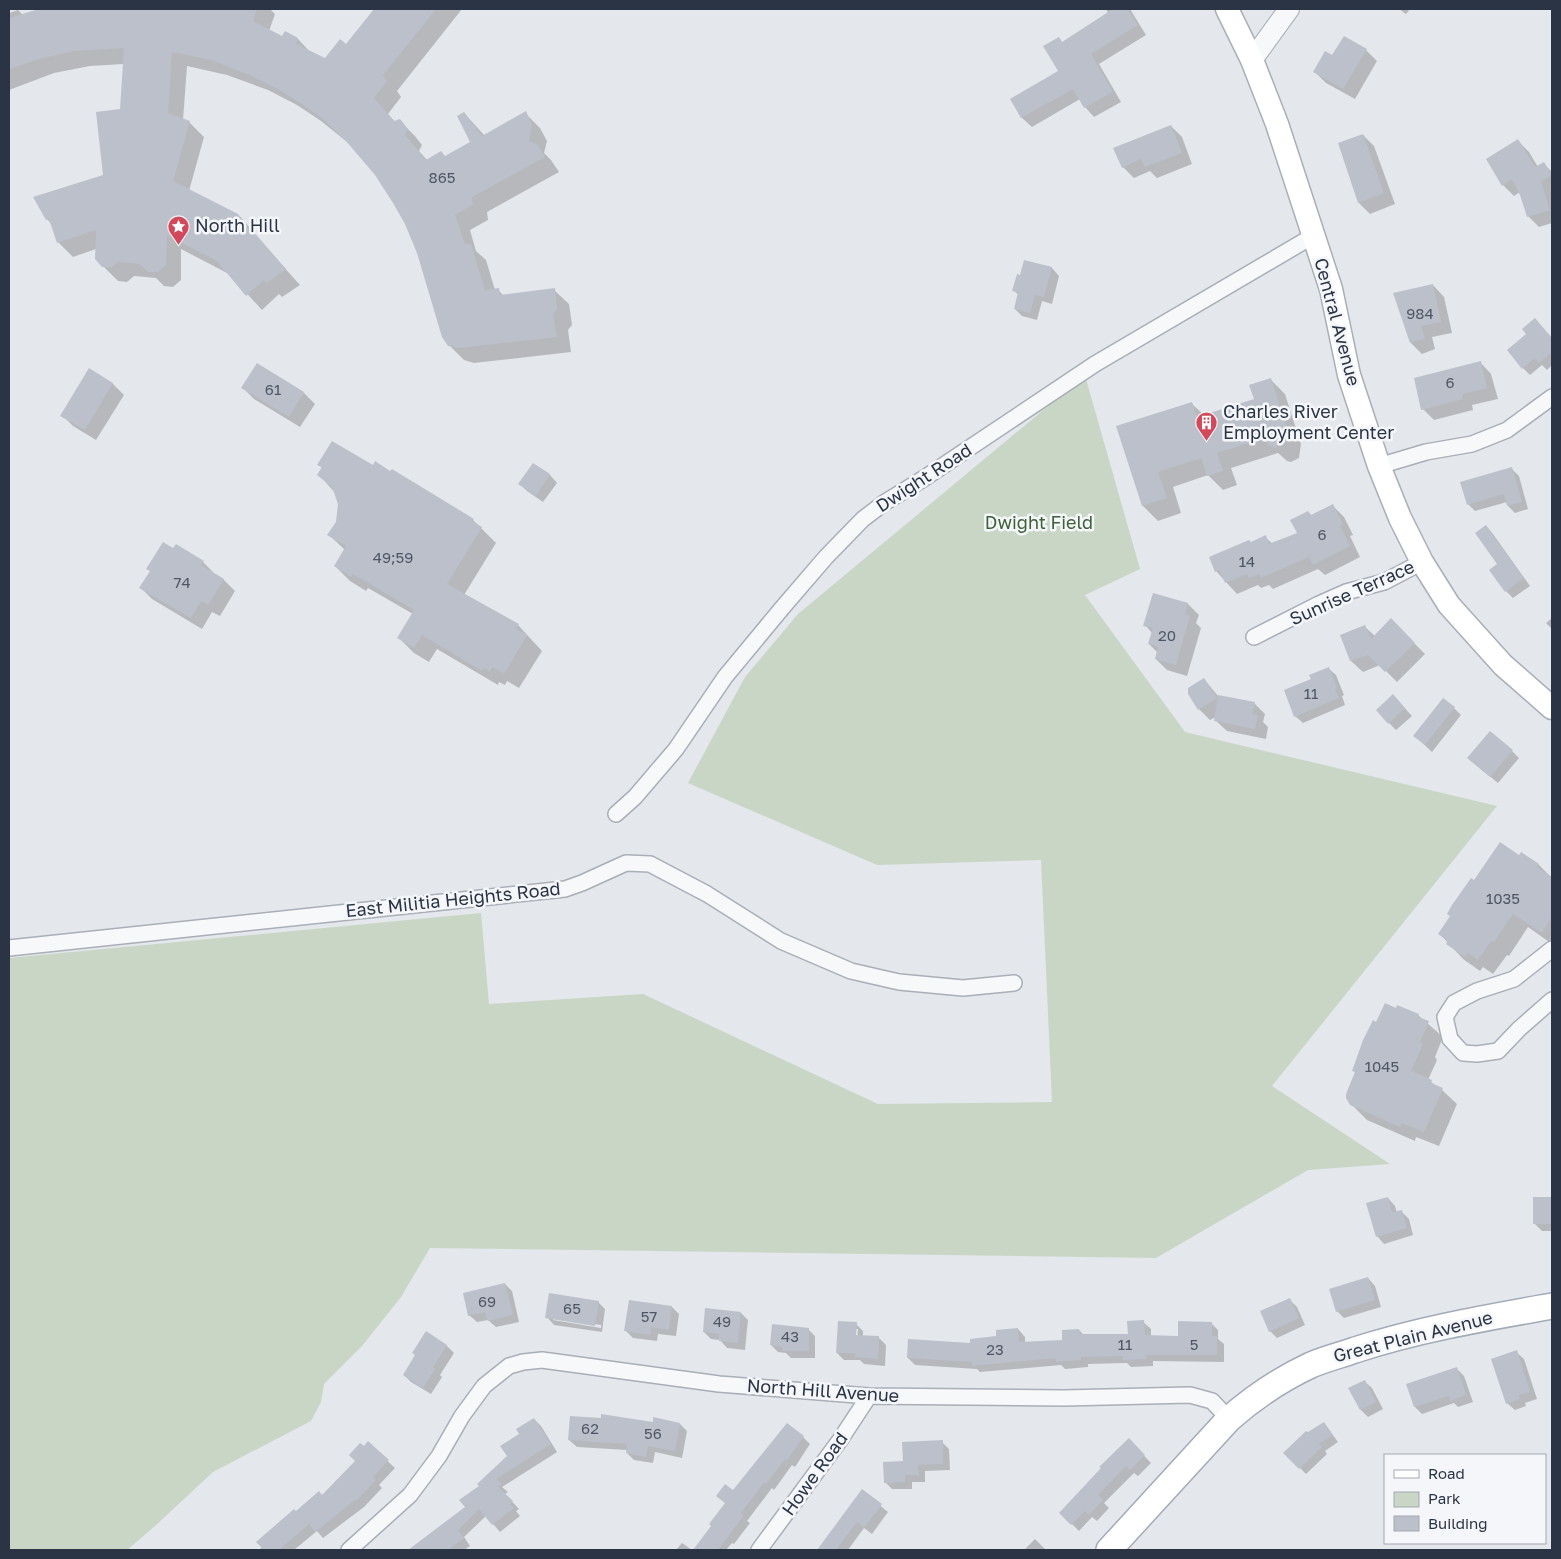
<svg xmlns="http://www.w3.org/2000/svg" width="1561" height="1559" viewBox="0 0 1561 1559" font-family="'Golos Text',sans-serif">
	<rect width="100%" height="100%" fill="#e4e7ec"/>
	<!-- green -->
	<path fill="#c9d6c5" d="M1086 379 1140 569 1085 595 1185 732 1497 806 1272 1086 1390 1164 1308 1170 1156 1258 430 1248 401 1297 362 1346 324 1384 321 1402 311 1421 213 1472 155 1526 127 1550H9V958L481 913 489 1004 643 994 878 1104 1052 1102 1041 860 877 865 688 783 745 677 798 614 1047 407Z"/>
	<!-- shadow -->
	<path fill="#0003" fill-rule="evenodd" d="M44 9H270L275 14 269 31 283 38 286 33 298 39 311 53 325 60 346 45 375 9H462L397 91 401 97 388 114 395 122 399 120 414 135 422 145 419 151 427 160 446 157 472 143 464 113 485 136 525 113 540 128 547 141 544 153 551 160 559 172 487 212 488 220 470 230 476 251 486 260 495 290H498L504 296 554 290 569 304 572 325 568 330 571 352 474 363 464 360 449 345 418 253 406 223 376 174 352 146 321 121 297 105 268 90 227 75 187 66 183 120 189 122 204 137 189 191 237 215 300 285 282 297 279 294 262 310 229 274 181 249V280L173 287 164 286 156 278 134 276 127 282 118 281 103 266 96 249 73 257 58 242 52 225 47 219 104 176 121 111 124 64 90 66 54 73 9 90V13L18 10 23 15Z
		M1106 9H1130L1146 35 1099 64 1121 102 1094 117 1085 107 1080 99 1032 127 1022 118 1011 100 1060 72 1059 39 1063 43 1108 13Z
		M1399 9H1410L1406 14Z
		M1366 50 1377 61 1355 99 1326 83 1315 72 1333 57Z
		M1171 126 1182 137 1192 164 1157 178 1150 171 1134 178 1123 167Z
		M1363 135 1374 146 1395 204 1370 214 1359 203Z
		M1518 141 1529 152 1538 167 1544 164 1552 172V223L1539 227 1528 216 1520 192 1514 196 1503 185Z
		M1025 261 1052 268 1059 276 1052 304 1042 301 1037 320 1022 316 1015 309 1019 295 1013 290 1021 276Z
		M1433 285 1444 297 1452 333 1432 337 1435 349 1422 354 1411 343 1395 294Z
		M1542 327 1552 339V365L1547 370 1542 365 1530 375 1523 368Z
		M1480 362 1491 374 1498 399 1472 405 1473 410 1434 420 1423 409Z
		M257 364 304 393 315 404 300 427 254 399 243 388Z
		M89 369 113 384 124 395 96 440 73 426 62 415Z
		M1270 379 1285 394 1301 444 1299 458 1291 462 1287 461 1278 453 1231 468 1237 485 1223 490 1208 475 1173 487 1181 513 1158 521 1143 506 1118 427 1192 404 1205 416 1256 400Z
		M319 465 374 467 473 520 496 543 464 595 518 625 542 651 519 688 507 681 505 685 499 682 498 685 437 649 429 662 414 653 399 638 413 614 368 588 366 591 350 581 335 566 345 550 329 535 337 522 340 512 338 496 319 475 323 469Z
		M533 465 550 475 557 483 543 502 527 491 520 484Z
		M1512 469 1519 476 1528 509 1515 513 1508 506 1507 502 1475 511 1468 504Z
		M1333 506 1344 517 1353 535 1350 536 1360 557 1325 575 1318 569 1273 589 1269 585 1261 588 1258 585 1237 594 1216 571 1251 543 1265 537 1273 544 1299 534 1308 512 1312 516Z
		M1486 526 1493 534 1530 586 1513 598 1506 591Z
		M174 550 203 562 214 573V574L224 580 235 591 220 616 212 612 202 629 152 599 141 588Z
		M1188 604 1199 615 1196 623 1201 628 1187 676 1167 670 1156 659 1158 653 1149 644 1152 633 1145 625Z
		M1552 618V629L1546 623Z
		M1391 620 1425 654 1397 682 1380 665 1363 672 1351 661 1342 636 1365 627 1375 636Z
		M1328 668 1336 675 1344 695 1342 696 1345 705 1303 723 1295 716Z
		M1204 679 1218 696 1254 703 1265 714 1263 722 1268 727 1266 739 1227 731 1215 720 1216 717 1210 720 1199 709Z
		M1400 703 1412 716 1396 730 1389 723Z
		M1454 708 1461 715 1432 752 1415 736Z
		M1512 751 1519 758 1498 783 1476 765Z
		M1522 853 1539 865 1552 878V944L1528 927 1509 956 1507 955 1493 974 1483 967 1480 971 1463 959 1440 934 1474 881 1519 857Z
		M1397 1010 1418 1015 1443 1037 1435 1057 1437 1060 1428 1080 1442 1090 1457 1104 1439 1146 1416 1137 1415 1141 1367 1120 1349 1102 1356 1073 1354 1071 1376 1023Z
		M1388 1198 1395 1206 1397 1213 1402 1212 1409 1219 1413 1235 1384 1244 1377 1236Z
		M1534 1198H1552V1231H1542L1534 1223Z
		M1368 1278 1375 1286 1381 1307 1344 1318 1337 1311Z
		M505 1284 512 1291 519 1322 496 1327 488 1320 477 1322 469 1315Z
		M1289 1299 1297 1307 1305 1325 1277 1338 1270 1331Z
		M598 1302 605 1309 602 1332 554 1325 547 1317ZM553 1318 601 1325V1328L553 1320Z
		M672 1307 679 1314 676 1336 658 1334 657 1341 633 1338 626 1331Z
		M741 1313 748 1320 745 1350 727 1348 720 1340 711 1339 704 1332Z
		M1143 1322 1151 1329V1337H1180L1211 1323 1218 1330V1339L1224 1344V1362L1153 1361V1366L1131 1367 1127 1363 1088 1364V1367L1065 1369 1061 1365 980 1372 977 1369 915 1365 908 1358 998 1337 1018 1329 1025 1337V1343L1064 1341 1079 1330 1084 1335H1130Z
		M856 1324 863 1331V1336L878 1337 886 1345 885 1366 864 1364 860 1360H844L837 1353ZM855 1329H858L857 1341H855Z
		M808 1329 815 1336V1358H791L786 1353 778 1352 771 1345Z
		M427 1333 447 1346 454 1353 440 1375 442 1377 431 1394 411 1382 404 1375 416 1356Z
		M1516 1352 1524 1359 1537 1399 1525 1403 1526 1406 1515 1410 1507 1403Z
		M1457 1369 1464 1376 1473 1402 1458 1407 1454 1403 1422 1414 1415 1407 1408 1385Z
		M1364 1381 1372 1388 1383 1409 1368 1417 1361 1410 1350 1389Z
		M534 1419 541 1426 557 1452 502 1487 508 1492 505 1494 519 1509 516 1511 520 1516 500 1532 486 1516 464 1537 470 1546 464 1550H413L467 1507 481 1486 509 1457 521 1434Z
		M1324 1423 1338 1442 1325 1451 1327 1454 1306 1474 1285 1453Z
		M654 1424H680L687 1431 682 1458 655 1452 653 1463 634 1460 627 1453V1450L577 1447 569 1440Z
		M803 1437 810 1444 795 1467 792 1465 774 1490 772 1488 747 1521 750 1523 734 1544 732 1543 726 1550H694L712 1526 726 1504 718 1496 733 1491Z
		M1129 1440 1151 1463 1138 1476 1134 1473 1104 1503 1109 1508 1097 1521 1092 1517 1079 1531 1061 1513Z
		M942 1442 949 1449 950 1470 925 1471V1482H912V1489H892L885 1482 904 1462Z
		M368 1443 395 1468 379 1485 382 1488 364 1507 323 1538 317 1531 294 1550H259L296 1513 323 1496 356 1461Z
		M862 1491 888 1512 872 1534 864 1528 848 1550H818Z
		M1035 1539 1046 1550H1024Z
		M682 1543 692 1550H676Z"/>
	<!-- building -->
	<path fill="#bbc0ca" d="M39 9H257L253 21 282 36 285 31 298 38 296 44 325 58 340 39 346 44 374 9H436L383 75 387 81 374 98 394 121 400 119 408 129 405 135 426 160 441 151 445 156 470 142 457 116 464 112 482 136 526 111 532 125 529 141 537 144 545 157 472 197 473 205 455 215 465 244H471L485 290 499 288 500 295 555 288 557 309 553 315 557 337 458 348 448 346 442 337 417 253 405 224 393 203 375 175 346 141 324 120 305 106 281 91 252 76 211 60 172 52 168 113 190 121 173 181 238 214 286 269 267 283 264 280 246 296 217 261 167 235 166 265 158 272H148L140 264 118 262 112 267H102L95 259 96 230 57 243 49 219 46 220 33 197 103 175 96 112 120 109 124 48 74 51 39 59 9 69V18Z
		M1113 9H1128L1138 25 1091 54 1113 92 1084 108 1073 89 1021 118 1010 99 1058 71 1043 46 1059 37 1062 42Z
		M1344 36 1367 49 1343 89 1313 72 1325 51 1332 55Z
		M1171 125 1182 153 1145 167 1141 159 1122 168 1113 148Z
		M1363 134 1384 193 1358 203 1338 143Z
		M1518 139 1535 167 1544 162 1552 175 1541 181 1550 210 1527 217 1520 195 1512 179 1502 186 1486 159Z
		M1024 260 1052 267 1044 297 1035 295 1030 313 1014 309 1018 292 1012 291 1017 274 1020 275Z
		M1433 284 1441 322 1421 326 1425 338 1410 343 1393 293Z
		M1535 318 1552 338V352L1539 363 1535 358 1522 369 1507 350 1526 334 1522 329Z
		M1481 361 1487 388 1462 394 1463 399 1421 410 1414 378Z
		M257 363 304 392 289 417 241 388Z
		M89 368 113 383 85 430 60 416Z
		M1271 378 1287 428 1284 443 1275 448 1270 446 1262 439 1217 453 1223 471 1207 476 1201 458 1158 472 1167 498 1142 506 1116 426 1192 402 1197 417 1254 399 1249 385Z
		M332 441 373 465 375 461 390 471 392 469 474 519 472 521 482 527 447 584 519 624 516 629 527 635 504 674 492 667 490 672 484 668 482 671 422 635 414 648 397 638 414 610 353 574 351 577 334 566 346 546 327 535 336 522 338 504 332 487 317 475 322 467 317 465Z
		M533 463 550 474 536 496 518 484Z
		M1512 467 1522 502 1507 506 1504 494 1467 505 1460 482Z
		M1333 504 1343 524 1340 525 1350 546 1313 565 1309 557 1261 578 1259 574 1249 578 1247 574 1225 583 1219 570 1215 572 1209 557 1249 540 1251 542 1266 535 1269 544 1297 533 1290 520 1308 511 1311 515Z
		M1486 525 1524 578 1505 592 1489 570 1497 564 1475 533Z
		M163 542 173 548 176 544 204 561 201 565 224 579 208 605 201 601 191 618 139 588 150 571 146 569Z
		M1153 593 1188 603 1185 614 1190 616 1176 665 1155 659 1158 647 1148 644 1153 628 1143 626Z
		M1391 618 1415 643 1385 672 1368 655 1350 661 1340 635 1365 625 1371 639Z
		M1329 667 1337 688 1335 689 1339 698 1294 717 1284 690 1311 679 1309 675Z
		M1204 678 1217 698 1198 710 1188 694V688Z
		M1393 694 1405 708 1388 724 1376 710Z
		M1218 695 1255 702 1252 714 1258 715 1255 729 1214 721Z
		M1443 698 1455 707 1425 745 1413 736Z
		M1490 731 1513 750 1490 777 1467 758Z
		M1500 842 1519 855 1521 852 1539 864 1537 867 1552 877V917L1542 933 1513 914 1494 942 1491 941 1478 960 1468 953 1465 957 1446 944 1448 941 1438 934 1450 916 1447 914 1452 905 1471 878 1474 880Z
		M1385 1003 1396 1008 1397 1005 1419 1014 1418 1017 1429 1021 1420 1042 1423 1044 1411 1071 1432 1080 1431 1083 1443 1088 1424 1132 1401 1123 1400 1127 1350 1105 1346 1098V1094L1355 1072 1352 1071 1363 1040 1373 1020 1376 1022Z
		M1388 1197 1392 1212 1402 1210 1407 1228 1376 1237 1366 1203Z
		M1533 1197H1552V1224H1533Z
		M1368 1277 1375 1300 1336 1312 1329 1289Z
		M505 1283 513 1315 488 1321 485 1312 468 1316 463 1293Z
		M549 1293 599 1301 595 1326 545 1318Z
		M1290 1298 1299 1318 1269 1332 1260 1311Z
		M629 1300 672 1306 669 1330 651 1327 650 1335 624 1331Z
		M705 1308 741 1312 738 1343 719 1341V1334L703 1332Z
		M1144 1320 1145 1335 1178 1336V1321L1212 1322V1336H1217V1355H1146L1147 1359 1123 1360V1356L1081 1357V1360L1056 1362V1358L972 1366V1362L907 1358 908 1339 970 1343V1339L996 1336V1330L1018 1328 1019 1342 1062 1340V1330L1079 1329 1080 1334H1128L1127 1321Z
		M838 1321 857 1322 856 1335 879 1336 878 1359 855 1357V1353H836Z
		M772 1324 809 1328V1351H782L783 1347 770 1345Z
		M426 1331 447 1345 433 1367 435 1369 423 1388 403 1375 415 1355 412 1353Z
		M1517 1350 1530 1392 1519 1395 1520 1399 1506 1404 1491 1359Z
		M1457 1367 1466 1395 1450 1401 1449 1396 1414 1407 1406 1384Z
		M1365 1380 1376 1402 1360 1410 1348 1388Z
		M601 1414 653 1422V1417L680 1423 675 1451 648 1446 646 1457 626 1453 627 1444 568 1440 570 1416 601 1418Z
		M534 1418 551 1444 496 1479 502 1484 498 1487 513 1501 510 1504 514 1508 492 1525 479 1509 458 1530 464 1538 448 1550H408L465 1507 459 1500 479 1486 477 1484 507 1456 500 1446 519 1434 516 1429Z
		M1324 1422 1333 1435 1319 1444 1322 1447 1299 1469 1283 1453 1306 1431 1308 1432Z
		M787 1423 804 1436 787 1460 785 1459 766 1484 764 1482 741 1513 744 1515 718 1550H693L711 1526 709 1524 725 1503 716 1496 725 1484 733 1490Z
		M1129 1438 1145 1455 1130 1470 1126 1466 1098 1495 1103 1500 1089 1515 1085 1511 1071 1525 1059 1513 1101 1468 1099 1467Z
		M943 1440V1464L918 1465 919 1475H905V1482L884 1483 883 1462 903 1461 902 1442Z
		M368 1441 389 1460 373 1477 376 1480 356 1501 355 1500 315 1532 309 1524 279 1550H264L256 1542 294 1509 296 1511 319 1491 322 1495 355 1461 349 1455 360 1443 364 1446Z
		M862 1489 882 1504 864 1528 857 1522 836 1550H817Z"/>
	<g fill="none" stroke-linecap="round" stroke-linejoin="round">
		<defs>
			<path id="minor" d="M1379 466 1426 452 1472 444 1507 430 1552 397
				M1254 637 1319 604 1346 592 1384 582 1422 562
				M616 814 635 797 676 749 725 677 783 607 826 557 863 519 884 503 923 479 1095 364 1313 236
				M9 948 565 889 582 883 626 863 650 864 707 894 781 941 851 971 899 982 963 988 1014 983
				M1552 949 1514 979 1477 991 1454 1003 1445 1017 1450 1039 1463 1053 1477 1054 1498 1051 1519 1029 1552 1000
				M349 1550 410 1495 439 1456 462 1416 484 1386 509 1366 523 1362 542 1360 719 1384 869 1396 1064 1398 1190 1395 1212 1401 1229 1419
				M759 1550 840 1440 869 1396"/>
			<path id="tertiary" d="M1252 60 1289 9"/>
			<path id="secondary" d="M1227 9 1252 60 1277 124 1331 289 1349 375 1379 466 1400 518 1422 562 1449 605 1503 665 1552 708"/>
			<path id="primary" d="M1109 1550 1229 1419C1254 1397 1281 1379 1311 1365 1325 1359 1341 1355 1355 1350 1420 1329 1485 1318 1552 1306"/>
		</defs>
		<!-- minor casing -->
		<use href="#minor" stroke="#a9aeb7" stroke-width="18"/>
		<!-- tertiary casing -->
		<use href="#tertiary" stroke="#a9aeb7" stroke-width="22"/>
		<!-- secondary casing -->
		<use href="#secondary" stroke="#a9aeb7" stroke-width="25"/>
		<!-- primary casing -->
		<use href="#primary" stroke="#a3abb8" stroke-width="28"/>
		<!-- minor -->
		<use href="#minor" stroke="#f7f8fa" stroke-width="15"/>
		<!-- tertiary -->
		<use href="#tertiary" stroke="#f7f8fa" stroke-width="20"/>
		<!-- secondary -->
		<use href="#secondary" stroke="#fff" stroke-width="22"/>
		<!-- primary -->
		<use href="#primary" stroke="#fff" stroke-width="25"/>
	</g>
	<!-- icons -->
	<defs>
		<symbol id="sight-pin" viewBox="-11 -11 22 30"><path d="M0 17L-7.5 6A9.5 9.5 0 1 1 7.5 6Z" fill="#d1495b" stroke="#f4f6f9"/><path d="M0-6L1.8-2.2L6-1.7L2.9 1.2L3.7 5.4L0 3.3L-3.7 5.4L-2.9 1.2L-6-1.7L-1.8-2.2Z" fill="#fff"/></symbol>
		<symbol id="building-pin" viewBox="-11 -11 22 30"><path d="M0 17L-7.5 6A9.5 9.5 0 1 1 7.5 6Z" fill="#d1495b" stroke="#f4f6f9"/><path d="M-4-6H4V6H1V3H-1V6H-4ZM-2.5-4.3h1.7v1.8h-1.7ZM.8-4.3h1.7v1.8H.8ZM-2.5-1h1.7V.8h-1.7ZM.8-1h1.7V.8H.8Z" fill="#fff"/></symbol>
	</defs>
	<g fill-rule="evenodd">
		<use href="#sight-pin" x="166" y="214" width="25" height="34"/>
		<use href="#building-pin" x="1194" y="410" width="25" height="34"/>
	</g>
	<g text-anchor="middle" stroke-width="5" stroke-linejoin="round" paint-order="stroke">
		<!-- number labels -->
		<g font-size="15" fill="#4f5766">
			<text x="442" y="183">865</text>
			<text x="1420" y="319">984</text>
			<text x="1450" y="388">6</text>
			<text x="273" y="395">61</text>
			<text x="1322" y="540">6</text>
			<text x="393" y="563">49;59</text>
			<text x="1247" y="567">14</text>
			<text x="182" y="588">74</text>
			<text x="1167" y="641">20</text>
			<text x="1311" y="699">11</text>
			<text x="1503" y="904">1035</text>
			<text x="1382" y="1072">1045</text>
			<text x="487" y="1307">69</text>
			<text x="572" y="1314">65</text>
			<text x="649" y="1322">57</text>
			<text x="722" y="1327">49</text>
			<text x="790" y="1342">43</text>
			<text x="1125" y="1350">11</text>
			<text x="1194" y="1350">5</text>
			<text x="995" y="1355">23</text>
			<text x="590" y="1434">62</text>
			<text x="653" y="1439">56</text>
		</g>
		<!-- poi labels -->
		<g font-size="18" fill="#2b3445" stroke="#f4f6f9" text-anchor="start">
			<text x="195" y="232">North Hill</text>
			<text x="1223" y="418">Charles River<tspan x="1223" dy="21">Employment Center</tspan></text>
		</g>
		<!-- street labels -->
		<g font-size="18" fill="#2b3445" stroke="#f4f6f9">
			<text transform="translate(1337 322) rotate(75)" y="6">Central Avenue</text>
			<text transform="translate(924 478) rotate(-33)" y="6">Dwight Road</text>
			<text transform="translate(1352 593) rotate(-24)" y="6">Sunrise Terrace</text>
			<text transform="translate(453 900) rotate(-6)" y="6">East Militia Heights Road</text>
			<text transform="translate(1413 1337) rotate(-14)" y="6">Great Plain Avenue</text>
			<text transform="translate(823 1391) rotate(4)" y="6">North Hill Avenue</text>
			<text transform="translate(815 1474) rotate(-54)" y="6">Howe Road</text>
		</g>
		<!-- park labels -->
		<g font-size="18" fill="#3f6138" stroke="#f4f6f9">
			<text x="1039" y="529">Dwight Field</text>
		</g>
	</g>
	<!-- border -->
	<rect width="1561" height="1559" fill="none" stroke="#2b3445" stroke-width="20"/>
	<!-- legend -->
	<rect x="1384" y="1454" width="162" height="90" fill="#f4f6f9" stroke="#a4a8b1"/>
	<rect x="1394" y="1470" width="25" height="8" fill="#ffffff" stroke="#a4a8b1"/>
	<text x="1428" y="1479" font-size="15" fill="#2b3445">Road</text>
	<rect x="1394" y="1492" width="25" height="15" fill="#c9d6c5" stroke="#a4a8b1"/>
	<text x="1428" y="1504" font-size="15" fill="#2b3445">Park</text>
	<rect x="1394" y="1516" width="25" height="15" fill="#bbc0ca" stroke="#a4a8b1"/>
	<text x="1428" y="1529" font-size="15" fill="#2b3445">Building</text>
</svg>
